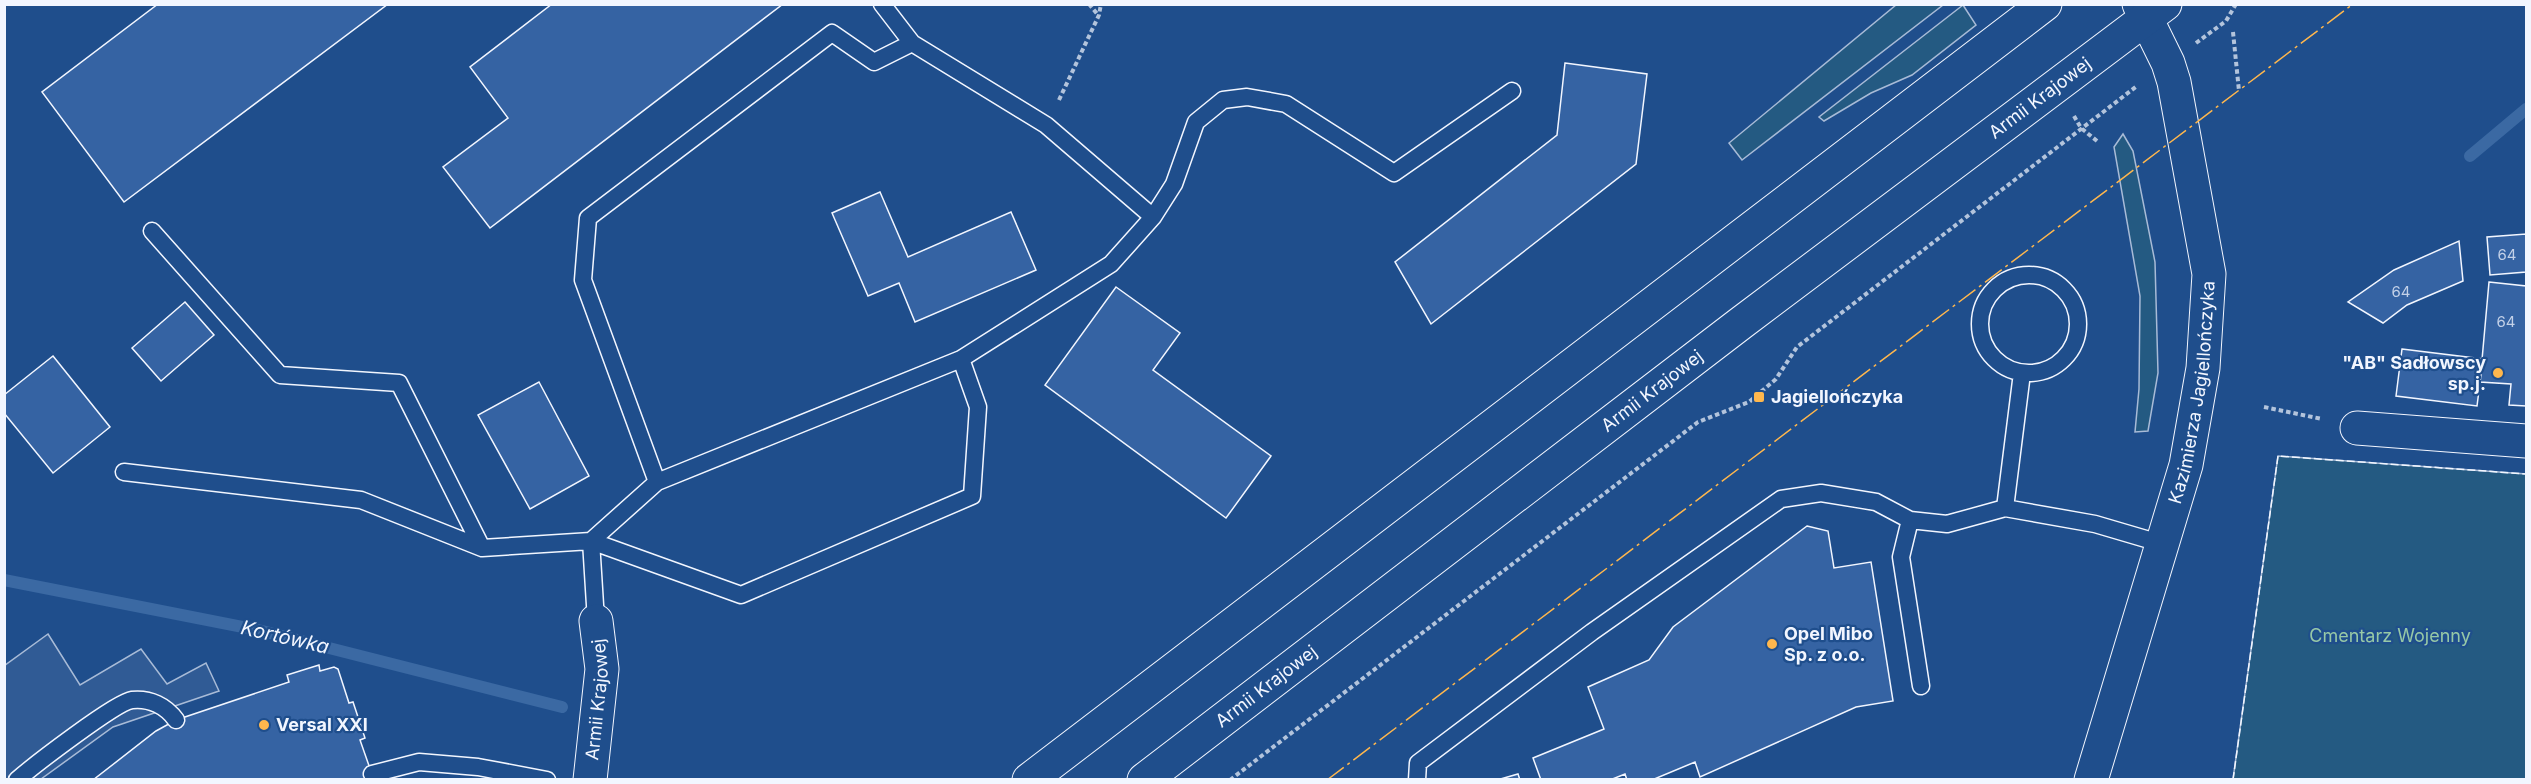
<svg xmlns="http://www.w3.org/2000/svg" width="2531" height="784" viewBox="0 0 2531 784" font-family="Inter,sans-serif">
	<rect width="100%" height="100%" fill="#1f4e8c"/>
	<!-- green -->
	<path fill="#245a82" stroke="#a8bbd7" stroke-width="1.5" d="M1896 5H1943L1742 160 1729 143Z
		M1963 5 1976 25 1912 75 1871 93 1824 121 1819 117Z
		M2123 134 2133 151 2155 262 2158 373 2148 431 2135 432 2139 389 2140 296 2114 147Z
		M2278 456 2526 474V779H2233Z"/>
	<!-- parking -->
	<path fill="#305b95" stroke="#a8bbd7" stroke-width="1.5" d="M48 634 80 685 141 649 167 684 206 663 219 691 113 727 41 779H5L4 666Z"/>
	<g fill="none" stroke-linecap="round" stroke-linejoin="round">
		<!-- stream -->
		<path stroke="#3b69a3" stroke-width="12" d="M2470 156 2526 109
			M4 580 258 630 562 707"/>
	</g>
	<!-- building -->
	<path fill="#3563a3" stroke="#f2f6ff" stroke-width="1.5" d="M158 4H388L124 202 42 92Z
		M552 4H783L490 228 443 167 508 118 470 67Z
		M1565 63 1647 74 1636 164 1431 324 1395 262 1557 135Z
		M880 192 908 257 1011 212 1036 270 915 322 899 283 868 296 832 213Z
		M2526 234V272L2490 275 2487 237Z
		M2459 241 2463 281 2407 305 2383 323 2348 302 2394 270Z
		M2489 282 2526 286V406L2509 405 2511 384 2480 382Z
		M1116 287 1180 333 1153 370 1271 456 1226 518 1045 385Z
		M185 302 214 335 161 381 132 348Z
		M2402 349 2483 359 2477 406 2396 396Z
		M53 356 110 427 53 473 4 413V395Z
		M539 382 589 476 530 509 478 415Z
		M1807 526 1828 531 1834 568 1871 562 1893 701 1856 707 1700 777 1695 762 1652 780H1627L1625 774 1610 780H1541L1533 758 1604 729 1588 687 1649 660 1673 627Z
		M319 665 320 671 334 667 338 669 349 703 353 702 365 738 360 740 374 780H93L156 731 176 720 289 682 287 675Z
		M1518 774 1520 780H1497Z"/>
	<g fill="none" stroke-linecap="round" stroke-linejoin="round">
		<defs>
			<path id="lane" d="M912 43 1046 125 1153 217
				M152 231 280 375 399 383 482 548
				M1980 324a49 49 0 1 1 98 0a49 49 0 1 1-98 0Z
				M124 472 361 500 482 548 591 541 741 595 972 496 978 407 961 359
				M657 482 961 359 1111 264 1153 217 1174 184 1196 122 1223 100 1247 97 1286 104 1394 173 1512 91
				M2005 508 2022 373
				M1910 520 1901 557 1921 686
				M596 621 591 541 657 482 583 280 588 218 832 33 874 62 912 43 882 4
				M372 774 419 762 478 767 547 780
				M17 780C33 766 116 702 132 700 150 698 166 706 176 720
				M1417 780 1418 763 1592 632 1781 499 1821 493 1876 502 1910 520 1947 524 2005 508 2095 524 2163 544"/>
			<g id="street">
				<path d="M2357 428 2526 441"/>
				<path id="s1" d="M590 780 602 669 596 621"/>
				<path id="s2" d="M2091 780 2186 465 2203 368 2209 274 2174 82 2168 63 2139 4"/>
			</g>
			<g id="secondary">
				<path d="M1029 780 2045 4"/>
				<path id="s3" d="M1144 780 1741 323 2165 4"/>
			</g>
		</defs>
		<!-- lane casing -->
		<use href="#lane" stroke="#f2f6ff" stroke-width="19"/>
		<!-- street casing -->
		<use href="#street" stroke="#f2f6ff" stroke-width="35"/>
		<!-- secondary casing -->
		<use href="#secondary" stroke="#f2f6ff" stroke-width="35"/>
		<!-- path -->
		<path stroke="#b3c4dc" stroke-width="4" stroke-dasharray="4.5 3" stroke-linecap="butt" d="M1089 4 1098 15
			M2233 32 2239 91
			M2196 43 2226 21 2236 4
			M1059 100 1099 15 1101 4
			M2074 116 2081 128 2097 141
			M2264 407 2322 419
			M1230 780 1698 422 1749 402 1776 379 1797 347 2137 86"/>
		<!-- lane -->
		<use href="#lane" stroke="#1f4e8c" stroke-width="16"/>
		<!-- street -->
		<use href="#street" stroke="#1f4e8c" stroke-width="33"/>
		<!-- secondary -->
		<use href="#secondary" stroke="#1f4e8c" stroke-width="33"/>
		<!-- fence -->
		<path stroke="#f2f6ff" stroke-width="1.5" stroke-dasharray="8 3" stroke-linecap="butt" d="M2233 780 2278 456 2526 474"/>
		<!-- power -->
		<path stroke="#ffb74d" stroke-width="1.5" stroke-dasharray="21 4.5 3 4.5" stroke-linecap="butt" d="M1327 780 2353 4"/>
	</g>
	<!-- markers -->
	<g fill="#ffb74d" stroke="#1f4e8c" stroke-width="2">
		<circle cx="2498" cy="373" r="6"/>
		<rect x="1753" y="391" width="12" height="12" rx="3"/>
		<circle cx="1772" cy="644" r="6"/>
		<circle cx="264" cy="725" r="6"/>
	</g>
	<g text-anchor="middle" stroke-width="4.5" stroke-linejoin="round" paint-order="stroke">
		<!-- number labels -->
		<g font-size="15" fill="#c3d1e8">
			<text x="2507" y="260">64</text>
			<text x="2401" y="297">64</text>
			<text x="2506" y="327">64</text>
		</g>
		<!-- street labels -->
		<g font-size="18" fill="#f2f6ff" stroke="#1f4e8c">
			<text dy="6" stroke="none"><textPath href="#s3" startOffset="1126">Armii Krajowej</textPath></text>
			<text dy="6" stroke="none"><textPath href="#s3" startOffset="640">Armii Krajowej</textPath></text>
			<text dy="6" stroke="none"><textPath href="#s2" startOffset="402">Kazimierza Jagiellończyka</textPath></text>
			<text dy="6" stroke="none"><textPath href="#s3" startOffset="154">Armii Krajowej</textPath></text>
			<text dy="6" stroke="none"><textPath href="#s1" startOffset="81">Armii Krajowej</textPath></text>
		</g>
		<!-- poi labels -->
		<g font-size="18" font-weight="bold" fill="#f2f6ff" stroke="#1f4e8c" text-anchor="start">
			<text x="2486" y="369" text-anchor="end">"AB" Sadłowscy<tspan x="2486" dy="21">sp.j.</tspan></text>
			<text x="1771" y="403">Jagiellończyka</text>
			<text x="1784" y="640">Opel Mibo<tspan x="1784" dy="21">Sp. z o.o.</tspan></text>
			<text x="276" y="731">Versal XXI</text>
		</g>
		<!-- park labels -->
		<g font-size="18" fill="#97c8a6" stroke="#1f4e8c">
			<text x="2390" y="642">Cmentarz Wojenny</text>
		</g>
		<!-- water labels -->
		<g font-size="20" font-style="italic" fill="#f2f6ff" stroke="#1f4e8c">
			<text transform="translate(285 637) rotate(13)" y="7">Kortówka</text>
		</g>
	</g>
	<!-- border -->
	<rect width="2531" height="784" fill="none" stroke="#f2f6ff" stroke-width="12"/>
</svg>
